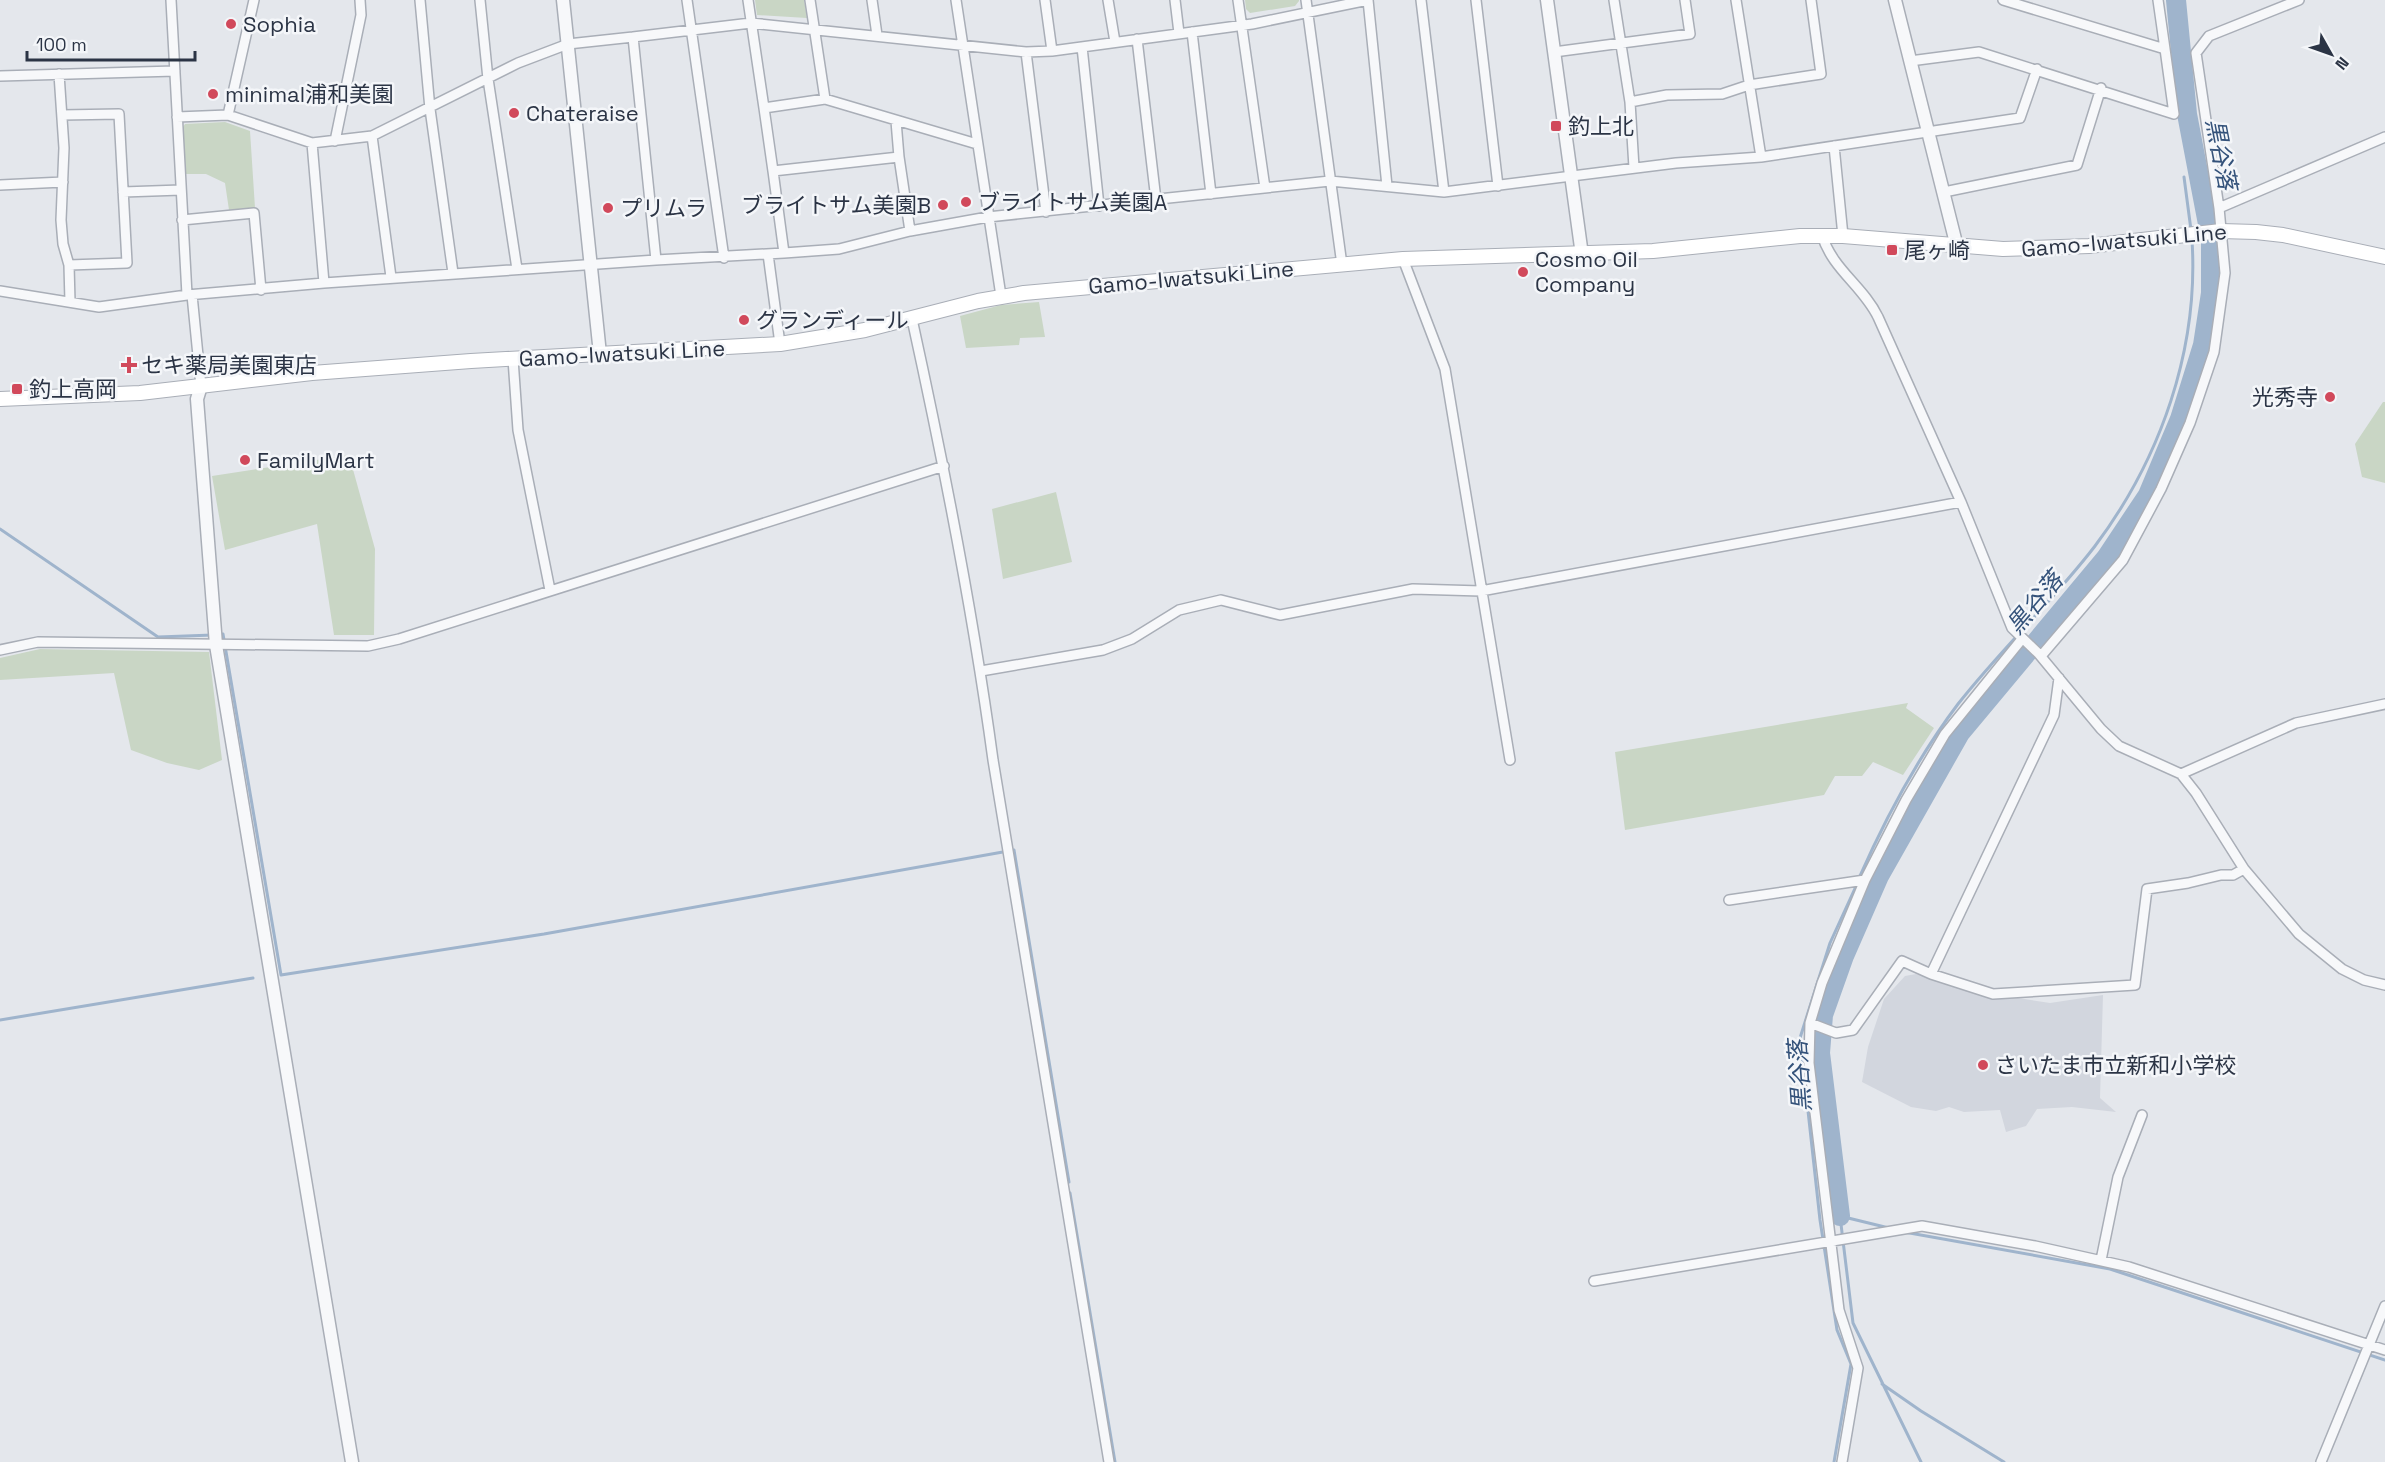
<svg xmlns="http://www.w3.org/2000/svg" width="2385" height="1462" viewBox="0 0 2385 1462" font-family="'Space Grotesk','Noto Sans JP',sans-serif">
	<rect width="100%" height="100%" fill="#e4e7ec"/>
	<!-- built -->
	<path fill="#d2d6de" d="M1916 974 1967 990 2050 1003 2103 995 2100 1098 2116 1112 2072 1107 2037 1109 2026 1126 2006 1132 2000 1110 1964 1112 1949 1107 1936 1111 1911 1107 1862 1082 1868 1047 1884 999 1905 976Z"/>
	<!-- green -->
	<path fill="#c9d6c5" d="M755 0H804L807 18 757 15Z
		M1245 0H1299V1L1295 6 1250 13 1246 9Z
		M225 122 250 131 255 208 229 210 225 183 206 174H185L182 129 185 124Z
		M1039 302 1045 337 1020 338 1019 345 966 348 960 316 1001 305Z
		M2383 402H2385V483L2362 477 2355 444Z
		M349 455 375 549 374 635H334L317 524 225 550 212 476Z
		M1056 492 1072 562 1003 579 992 509Z
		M40 649 209 652 222 760 199 770 167 763 131 750 114 673 0 680V658Z
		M1908 703 1906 708 1934 728 1903 775 1873 762 1862 776H1835L1824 795 1625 830 1615 752Z"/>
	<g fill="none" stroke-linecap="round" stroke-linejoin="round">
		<!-- stream -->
		<path stroke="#9fb4cc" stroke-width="3" d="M2184 177 2191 230
			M0 529 158 637 213 635
			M220 635 223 634 281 975 544 934 1014 850 1069 1182
			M1859 878C1886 817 1918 757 1958 704 2001 649 2053 601 2095 546 2161 458 2199 349 2192 240
			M0 1020 253 978
			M1070 1193 1115 1462
			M1889 1228 1840 1216 1853 1323 1921 1462
			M1904 1232 2110 1269 2385 1360
			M1882 1384 1921 1411 2004 1462
			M1834 1462 1851 1364 1837 1330 1820 1220 1800 1038 1830 943 1857 884"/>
		<!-- river -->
		<path stroke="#9fb4cc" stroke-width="20" d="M1840 1216 1820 1053 1823 1015 1844 956 1879 876 1960 733 2106 558 2148 495 2180 419 2203 345 2211 293V240L2187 114 2176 0"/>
		<defs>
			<path id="minor" d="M171 0 187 295
				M420 0 430 109 453 273
				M480 0 488 79 517 269
				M687 0 724 258
				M748 0 764 108
				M810 0 825 99 764 108 773 171 899 157 896 121
				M872 0 877 35
				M956 0 1001 296
				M1045 0 1052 51
				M1108 0 1115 42
				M1175 0 1179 33
				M1238 0 1265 188
				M1306 0 1342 265
				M1368 0 1387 186
				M1421 0 1444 192
				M1476 0 1498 186
				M1614 0 1630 102 1634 168
				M1736 0 1761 157
				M2158 0 2165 49
				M1192 32 1211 194
				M633 37 751 23 1026 52 1052 51 1252 24 1368 0
				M1137 39 1156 200
				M1082 47 1099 206
				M1026 52 1046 212
				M1554 52 1690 34 1685 0
				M1910 61 1979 52 2174 114 2165 49 2003 0
				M59 74 64 148 61 220 63 244 69 265 70 302
				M0 76 175 71
				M825 99 977 144
				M1630 102 1667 95 1722 94 1749 85 1821 74 1811 0
				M62 115 119 114 127 263 69 265
				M228 115 254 0
				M177 117 228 115 312 143 372 136 518 63 568 44 633 37 656 260 784 253 773 171
				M372 136 391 277
				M335 141 361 15 360 0
				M312 143 324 283 656 260
				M1834 146 1843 236
				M899 157 910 231
				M0 185 63 182
				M123 192 181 190
				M1944 192 2077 165 2101 88
				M2219 208 2385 137
				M182 220 254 213 261 290
				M1822 235C1832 269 1863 286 1878 317L1961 502 2012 628 2038 653 2101 729 2119 746 2181 774 2196 793 2244 869 2299 934 2342 969 2364 980 2385 985
				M784 253 839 249 910 231 988 217 1330 181 1444 192 1676 163 1761 157 2020 118 2037 69
				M768 254 780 344
				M1403 259 1445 369 1510 760
				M0 291 99 307 187 295 324 283
				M192 295 201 386
				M912 319C944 465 973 612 993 760L1109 1462
				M513 359 518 430 550 590
				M0 650 38 642 368 646 399 639 944 466
				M2041 656 2123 560 2161 489 2190 423 2214 352 2225 273 2219 208 2196 53 2209 36 2299 0
				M981 671 1103 650 1132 639 1179 610 1221 600 1280 615 1413 589 1481 591 1961 502
				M2181 774 2296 723 2385 704
				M1729 900 1865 880
				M1931 974 2054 715 2059 678
				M1810 1023 1836 1033 1853 1030 1902 961 1931 974 1993 994 2135 985 2147 889 2188 883 2221 875H2233L2244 869
				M2101 1260 2118 1177 2142 1115
				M1594 1281 1922 1226 2035 1246 2129 1267 2385 1350
				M1842 1462 1858 1368 1839 1310 1809 1063 1810 1023 1822 983 1865 880 1906 800 1945 734 2022 639
				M2321 1462 2385 1306"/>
			<path id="tertiary" d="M563 0 600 354
				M1547 0 1582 255
				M1895 0 1957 247
				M201 386 197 399 216 645 352 1462"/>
			<path id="secondary" d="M0 399 140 393 312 373 471 361 780 344 865 330 978 301 1024 293 1403 259 1653 251 1800 236H1843L2003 249 2089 246 2221 231 2256 232 2283 235 2385 257"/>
		</defs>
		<!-- minor casing -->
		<use href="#minor" stroke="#a9aeb7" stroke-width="12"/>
		<!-- tertiary casing -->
		<use href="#tertiary" stroke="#a9aeb7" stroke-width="15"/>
		<!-- secondary casing -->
		<use href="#secondary" stroke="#a9aeb7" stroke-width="16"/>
		<!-- minor -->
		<use href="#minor" stroke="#f7f8fa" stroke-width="9"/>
		<!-- tertiary -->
		<use href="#tertiary" stroke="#f7f8fa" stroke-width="12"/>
		<!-- secondary -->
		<use href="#secondary" stroke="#fff" stroke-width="14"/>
	</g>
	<!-- markers -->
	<g fill="#d1495b" stroke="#f4f6f9" stroke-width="2">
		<circle cx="231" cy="24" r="6"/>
		<circle cx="213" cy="94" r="6"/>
		<circle cx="514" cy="113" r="6"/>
		<rect x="1550" y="120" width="12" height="12" rx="3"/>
		<circle cx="966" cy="202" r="6"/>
		<circle cx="943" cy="205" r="6"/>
		<circle cx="608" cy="208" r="6"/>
		<rect x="1886" y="244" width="12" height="12" rx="3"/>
		<circle cx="1523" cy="272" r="6"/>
		<circle cx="744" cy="320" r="6"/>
		<path d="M126 356h6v6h6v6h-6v6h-6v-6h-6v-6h6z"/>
		<rect x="11" y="383" width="12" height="12" rx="3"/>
		<circle cx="2330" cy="397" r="6"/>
		<circle cx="245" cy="460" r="6"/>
		<circle cx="1983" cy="1065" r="6"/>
	</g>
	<g text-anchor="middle" stroke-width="5" stroke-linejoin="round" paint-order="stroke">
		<!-- poi labels -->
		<g font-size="22" fill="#2b3445" stroke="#f4f6f9" text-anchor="start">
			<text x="243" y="32">Sophia</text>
			<text x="225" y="102">minimal浦和美園</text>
			<text x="526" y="121">Chateraise</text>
			<text x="1568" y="134">釣上北</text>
			<text x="978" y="210">ブライトサム美園A</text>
			<text x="931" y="213" text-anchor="end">ブライトサム美園B</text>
			<text x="620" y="216">プリムラ</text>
			<text x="1904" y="258">尾ヶ崎</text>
			<text x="1535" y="267">Cosmo Oil<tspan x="1535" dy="25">Company</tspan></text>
			<text x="756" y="328">グランディール</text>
			<text x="141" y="373">セキ薬局美園東店</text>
			<text x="29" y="397">釣上高岡</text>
			<text x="2318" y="405" text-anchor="end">光秀寺</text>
			<text x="257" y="468">FamilyMart</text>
			<text x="1995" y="1073">さいたま市立新和小学校</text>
		</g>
		<!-- street labels -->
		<g font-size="22" fill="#2b3445" stroke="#f4f6f9">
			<text transform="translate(2124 240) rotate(-5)" y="8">Gamo-Iwatsuki Line</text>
			<text transform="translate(1191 277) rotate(-5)" y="8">Gamo-Iwatsuki Line</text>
			<text transform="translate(622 353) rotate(-3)" y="8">Gamo-Iwatsuki Line</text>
		</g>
		<!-- water labels -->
		<g font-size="24" font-style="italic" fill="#34527a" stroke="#f4f6f9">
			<text transform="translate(2221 154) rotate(79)" y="8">黒谷落</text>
			<text transform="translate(2035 603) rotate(-50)" y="8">黒谷落</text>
			<text transform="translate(1800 1076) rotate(-94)" y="8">黒谷落</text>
		</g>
	</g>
	<!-- north arrow -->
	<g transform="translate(2331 54) rotate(130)" stroke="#f4f6f9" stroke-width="4.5" paint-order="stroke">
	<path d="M0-4.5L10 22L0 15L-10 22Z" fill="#2b3445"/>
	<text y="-9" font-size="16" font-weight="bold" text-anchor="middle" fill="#2b3445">N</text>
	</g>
	<!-- scale -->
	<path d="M27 51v9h168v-9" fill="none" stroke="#2b3445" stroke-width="3"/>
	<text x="36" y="51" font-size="18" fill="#2b3445" stroke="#f4f6f9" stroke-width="4.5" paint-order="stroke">100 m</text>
</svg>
